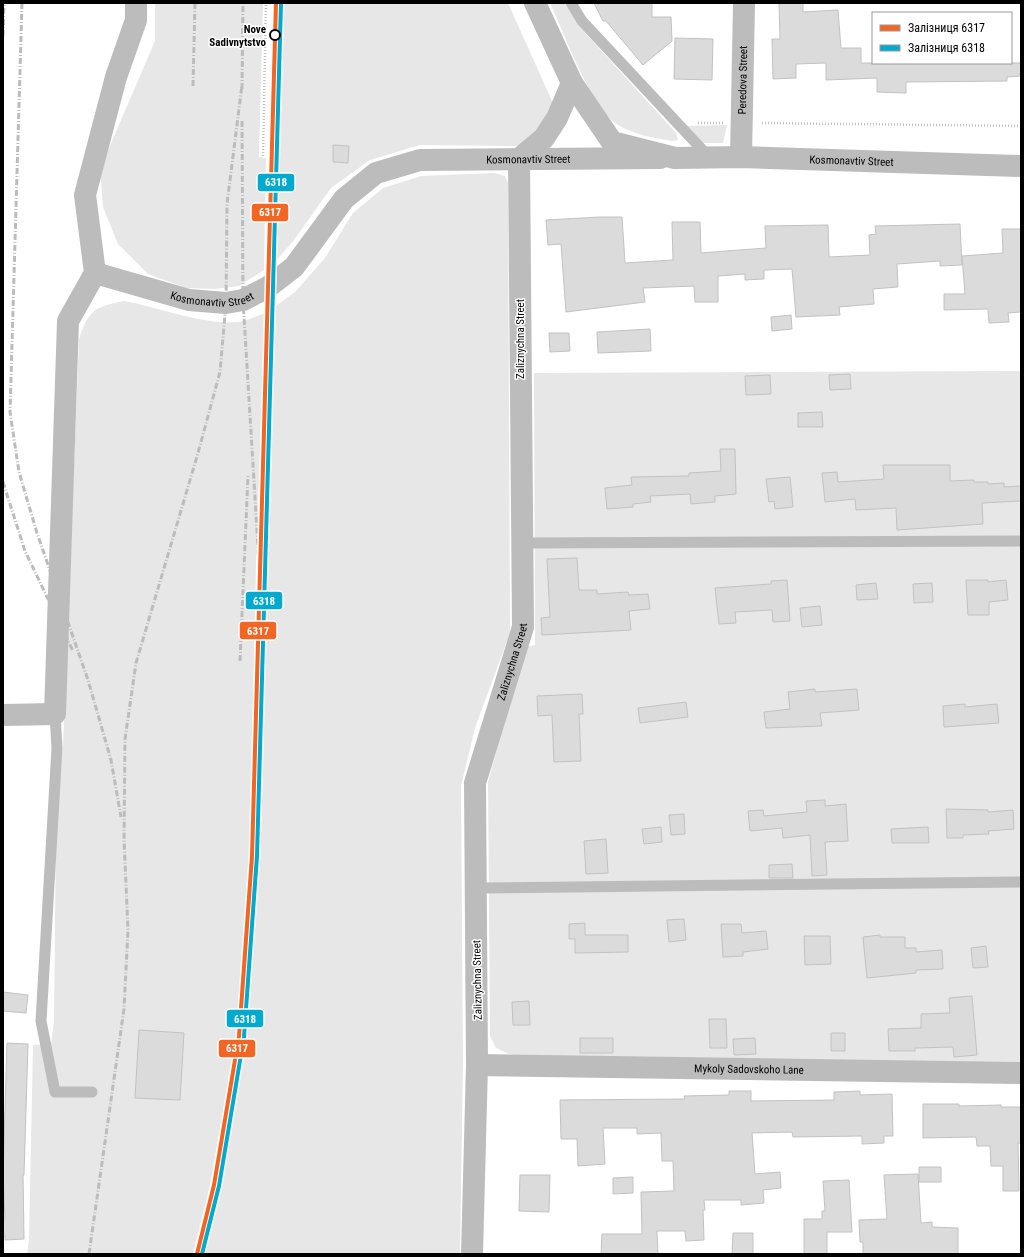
<svg xmlns="http://www.w3.org/2000/svg" width="1024" height="1257" viewBox="0 0 1024 1257" font-family="'Roboto Condensed',sans-serif">
	<rect width="100%" height="100%" fill="#fff"/>
	<!-- green -->
	<path fill="#e7e7e7" d="M155 3H263L259 157 266 158 264 270 239 286 215 289 186 288 148 274 118 244 103 207 100 169 155 41Z
		M280 3H508L552 101 551 115 538 135 519 146 420 145 370 160 331 188 294 240 274 263Z
		M550 3H564L579 26 676 133 678 140 673 141C654 138 635 135 618 125 591 109 564 32 550 3Z
		M727 125 723 143H702L686 126Z
		M494 173 505 176 508 183 510 633 475 728 461 786 463 1063 460 1254H200L217 1186 241 1037 254 857 261 564 273 308 295 292 325 258 353 213 383 188 421 176Z
		M124 301C158 307 203 325 236 322 245 322 256 316 265 313L256 564 250 857 236 1036 210 1185 193 1254H27L29 1239 33 1045 51 1044 54 1021 56 827 63 745 79 339C89 310 94 307 124 301Z
		M1021 371V1068L569 1062 509 1054 496 1048 490 1036 488 782 525 647 535 645 534 373Z"/>
	<!-- building -->
	<path fill="#dbdbdb" stroke="#c2c2c2" d="M594 3H652V17H671L672 41 643 65 606 21H603Z
		M779 3H803V12L838 10 841 48H861V63H1021V76L1007 77V81L906 82V93L877 92V78L826 80V63L796 64V78L773 79 772 39H780Z
		M675 38 713 39 712 80 674 79Z
		M333 145 349 146 348 163 333 162Z
		M600 217H622L625 263 673 260 672 222H700L701 253 766 248 765 226 828 225 829 257 870 255 869 235 876 234 875 226 960 224 962 265 940 266V261L897 264 898 287 873 289 874 304 839 307 840 315 796 317 792 269 764 270V279L745 280V274L718 276V302H695L694 286 643 288 645 302 566 312 561 244 548 245 546 220Z
		M1002 229H1021V312L1008 313 1009 322 989 323 988 309 944 310V294H965L962 256 1003 253Z
		M791 315 792 329 772 331 771 317Z
		M650 329 651 351 598 353 597 332Z
		M549 333H569L570 351 550 352Z
		M850 374 851 389 830 390 829 375Z
		M770 375 771 394 746 395 745 376Z
		M822 412 823 427H798V413Z
		M720 449H735L736 494 715 496V502L691 504 690 494 650 496 651 502 633 504V507L607 509 605 488 632 485 631 477 689 476V473L721 471Z
		M883 465H950V481L974 480V482H988V484L1004 483V487L1021 486V501L982 503 983 524 897 530 896 508 856 510 855 499 825 502 822 473 837 472 838 482 884 479Z
		M790 477 793 507 775 509 774 501 769 502 766 479Z
		M577 558 579 590H597V594L628 592 629 595 648 594 650 609 629 611 631 630 542 635 541 618 550 617 547 559Z
		M787 580 790 621 773 622 772 610 735 612 736 623 719 624 715 588 771 584V581Z
		M966 580H988V582L1006 580 1008 600 989 602V615H968Z
		M876 583 878 599 857 600 856 585Z
		M932 583 933 602 914 603 913 584Z
		M820 606 822 625 802 627 800 608Z
		M815 689V692L857 689 859 710 820 713 822 726 766 728 764 712 790 709 788 692Z
		M582 694 583 714H579L581 761 554 762 552 715 538 716 537 696Z
		M686 702 688 717 640 723 638 708Z
		M965 704V707L997 704 999 723 944 727 943 706Z
		M825 800V806L846 804 848 841 825 842 827 875 812 876 810 835 783 838 782 828 750 831 748 811 763 810 764 816 807 812 806 801Z
		M946 809 988 810V812L1013 810 1014 829 988 831 989 834 963 835V838H947Z
		M684 814 685 834 671 835 669 815Z
		M661 827 662 842 644 844 642 829Z
		M928 827 929 843H892L891 829Z
		M606 839 608 873 586 874 584 841Z
		M792 864 793 878H769V865Z
		M684 919 686 940 669 942 667 920Z
		M585 923V935H628V952L575 953V939H569V924Z
		M721 924H741L742 933 766 931 768 949 743 952V956L723 957Z
		M880 935V937H905V948H916V952L942 950 943 969 916 970V973L867 978 863 937Z
		M804 936H830L831 964 805 965Z
		M986 946 988 967 973 968 971 948Z
		M3 992 28 995 26 1013 3 1011Z
		M972 996 977 1055 954 1057 953 1047 915 1048V1051H889L888 1029 921 1028V1014L950 1013 949 998Z
		M529 1001 530 1025H513L512 1002Z
		M709 1019H726L727 1048H710Z
		M139 1030 184 1033 180 1100 135 1098Z
		M831 1033H845V1051H831Z
		M580 1038H613V1053H580Z
		M755 1038 756 1054 734 1055 733 1039Z
		M7 1043 28 1044 24 1175H23L24 1239 5 1240V1236H3V1220H5L3 1174Z
		M729 1091H751V1101L834 1100V1092L860 1091V1095L892 1094 893 1136H884V1143L862 1144V1136L793 1137 792 1132 752 1133 755 1174 780 1172 781 1188 763 1190 764 1203 741 1205V1200H704L705 1210H703L704 1240 686 1241 685 1231H657L658 1254H601L602 1234H642L641 1192 674 1191 673 1161H662L661 1133 637 1134V1128H603L605 1164 578 1166 577 1139H561L560 1100 685 1099 684 1096 729 1095Z
		M923 1104H959V1106L1001 1105V1107H1021V1143H1018L1019 1191H1003V1166H991L990 1146H977L976 1137 923 1138Z
		M919 1167H941V1182H919Z
		M918 1174 921 1223 932 1222V1227L958 1228V1254H863V1242H860L859 1220 887 1219 884 1175Z
		M520 1175H550L549 1212 519 1211Z
		M633 1177V1193L613 1194V1178Z
		M849 1180 852 1232H827V1254H804V1219H822V1211H825L823 1181Z
		M733 1233H753V1254H732Z"/>
	<g fill="none" stroke-linecap="round" stroke-linejoin="round">
		<!-- path -->
		<path stroke="#c2c2c2" stroke-width="2.5" stroke-dasharray="1 2" stroke-linecap="butt" d="M698 123H723
			M762 123 1021 126
			M263 156 266 3"/>
		<!-- service -->
		<path stroke="#bcbcbc" stroke-width="11" d="M571 3 582 21 709 157
			M521 543 1021 541
			M55 714 57 748 41 1021 55 1092H92
			M476 888 1021 882"/>
		<!-- minor -->
		<g stroke="#bcbcbc" stroke-width="22">
			<path id="s1" d="M741 157 744 3"/>
			<path id="s2" d="M95 273 189 300 226 303 243 300 268 287 294 267 344 199 376 173 420 160 660 158"/>
			<path d="M3 715 55 714 68 321 95 273 85 195 116 77 136 20V3"/>
			<path id="s3" d="M477 1065 1021 1073"/>
			<path id="s4" d="M472 1254 477 1065 475 783 523 627 519 159 544 138 557 118 572 83"/>
		</g>
		<!-- tertiary -->
		<path stroke="#bcbcbc" stroke-width="22" id="s5" d="M535 3 572 83 612 142 675 158 741 157 1021 166"/>
		<!-- rail -->
		<path stroke="#bcbcbc" stroke-width="3" stroke-dasharray="6 2 1 2" stroke-linecap="butt" d="M22 3 10 412 19 472 37 533 88 680 111 760 121 817
			M3 36 4 3
			M193 86 195 3
			M242 89 243 3
			M242 121 243 300 259 564
			M3 482 25 551 73 651
			M240 661 248 475
			M89 1254 124 1009 128 930 124 839 125 739 136 663 198 453 220 372 226 303 227 204 242 85"/>
		<defs>
			<path id="rail-1" d="M197 1254 214 1185 239 1036 252 856 276 3"/>
			<path id="rail-2" d="M202 1254 219 1186 244 1037 257 856 281 3"/>
		</defs>
		<!-- rail-1 casing -->
		<use href="#rail-1" stroke="#fff" stroke-width="7"/>
		<!-- rail-2 casing -->
		<use href="#rail-2" stroke="#fff" stroke-width="7"/>
		<!-- rail-1 -->
		<use href="#rail-1" stroke="#f26522" stroke-width="4"/>
		<!-- rail-2 -->
		<use href="#rail-2" stroke="#00a9ce" stroke-width="4"/>
	</g>
	<!-- markers -->
	<circle fill="#fff" stroke="#000" stroke-width="2" cx="275" cy="35" r="5"/>
	<g text-anchor="middle" stroke-width="3" stroke-linejoin="round" paint-order="stroke">
		<!-- stop labels -->
		<g font-size="11" font-weight="bold" fill="#000" stroke="#fff" text-anchor="end">
			<text x="266" y="33">Nove<tspan x="266" dy="13">Sadivnytstvo</tspan></text>
		</g>
		<!-- street labels -->
		<g font-size="11" fill="#000" stroke="#fff">
			<text dy="4" stroke="none"><textPath href="#s1" startOffset="77">Peredova Street</textPath></text>
			<text dy="4" stroke="none"><textPath href="#s2" startOffset="493">Kosmonavtiv Street</textPath></text>
			<text dy="4" stroke="none"><textPath href="#s5" startOffset="401">Kosmonavtiv Street</textPath></text>
			<text dy="4" stroke="none"><textPath href="#s2" startOffset="121">Kosmonavtiv Street</textPath></text>
			<text transform="translate(520 339) rotate(-90)" y="4">Zaliznychna Street</text>
			<text dy="4" stroke="none"><textPath href="#s4" startOffset="598">Zaliznychna Street</textPath></text>
			<text transform="translate(477 980) rotate(-91)" y="4">Zaliznychna Street</text>
			<text dy="4" stroke="none"><textPath href="#s3" startOffset="272">Mykoly Sadovskoho Lane</textPath></text>
		</g>
	</g>
	<g stroke="#fff" stroke-width="1.5">
		<rect x="257" y="173" width="38" height="19" rx="4" fill="#00a9ce"/>
		<rect x="251" y="203" width="38" height="19" rx="4" fill="#f26522"/>
		<rect x="245" y="591" width="38" height="19" rx="4" fill="#00a9ce"/>
		<rect x="239" y="621" width="38" height="19" rx="4" fill="#f26522"/>
		<rect x="226" y="1009" width="38" height="19" rx="4" fill="#00a9ce"/>
		<rect x="218" y="1039" width="38" height="19" rx="4" fill="#f26522"/>
	</g>
	<g font-size="11" text-anchor="middle" font-weight="bold" fill="#fff">
		<text x="276" y="186">6318</text>
		<text x="270" y="216">6317</text>
		<text x="264" y="605">6318</text>
		<text x="258" y="635">6317</text>
		<text x="245" y="1023">6318</text>
		<text x="237" y="1052">6317</text>
	</g>
	<!-- border -->
	<rect width="1024" height="1257" fill="none" stroke="#000000" stroke-width="8"/>
	<!-- legend -->
	<rect x="872" y="12" width="140" height="52" fill="#ffffff" stroke="#999999"/>
	<rect x="880" y="25" width="20" height="6" fill="#f26522" stroke="#999999"/>
	<text x="908" y="32" font-size="12" fill="#000000">Залізниця 6317</text>
	<rect x="880" y="45" width="20" height="6" fill="#00a9ce" stroke="#999999"/>
	<text x="908" y="52" font-size="12" fill="#000000">Залізниця 6318</text>
</svg>
